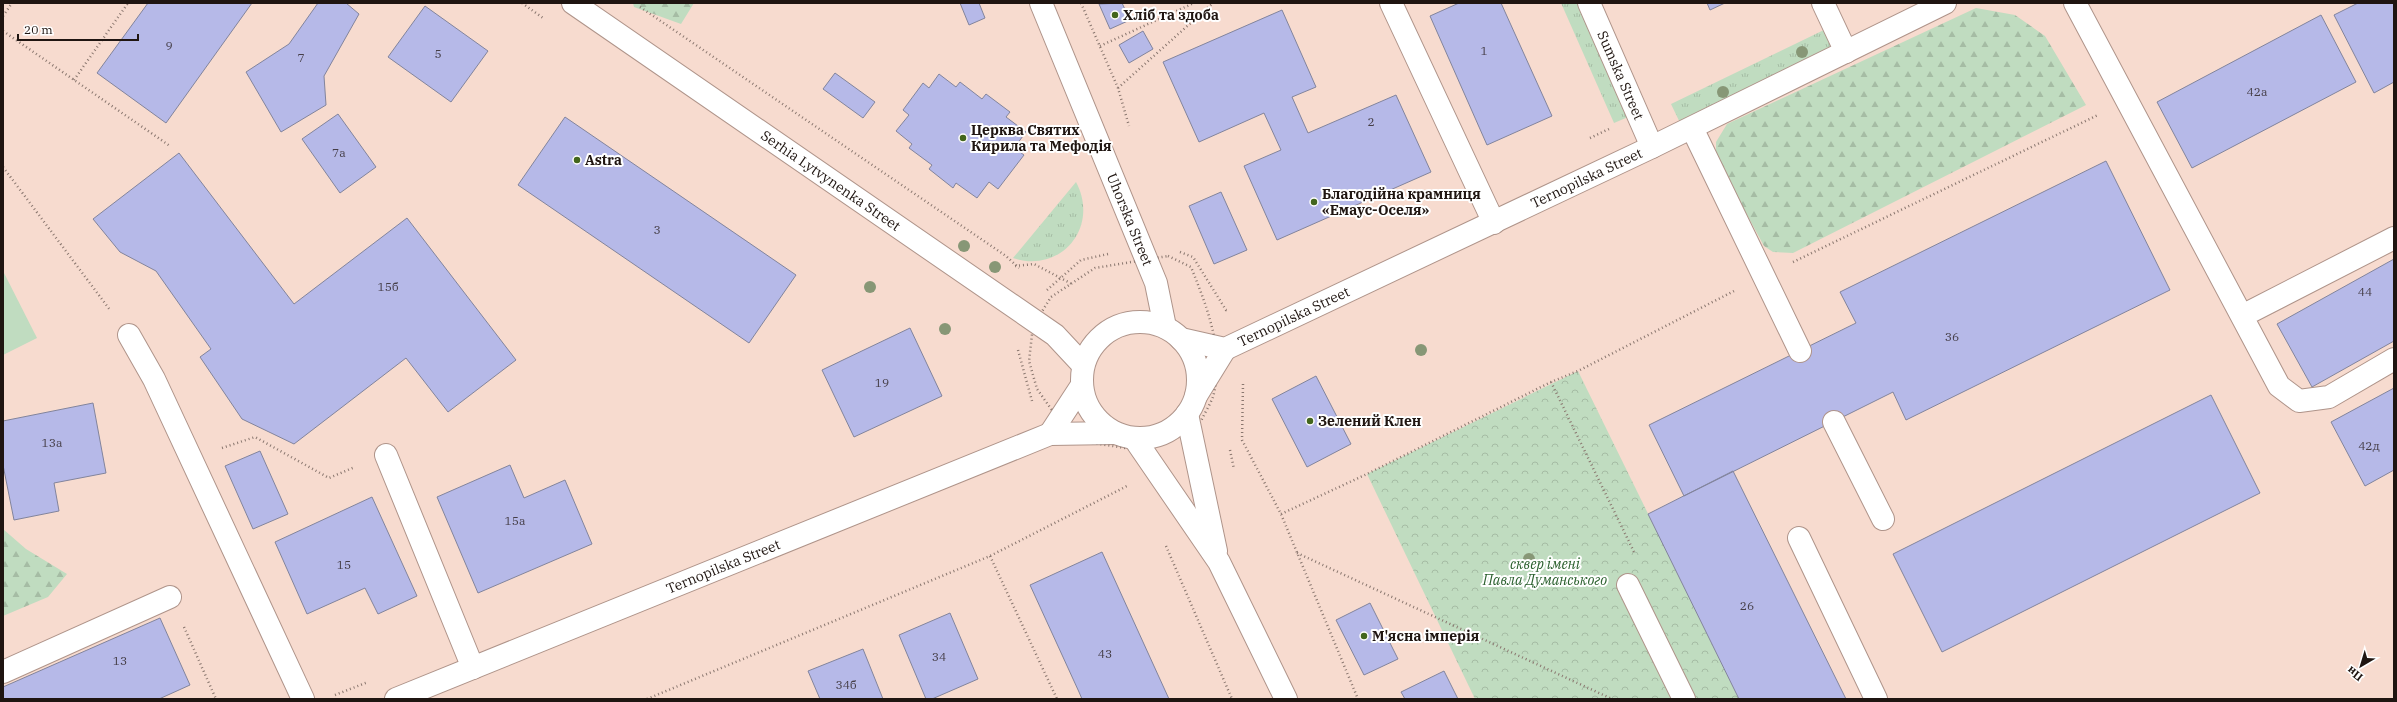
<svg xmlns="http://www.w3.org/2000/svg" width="2397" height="702" viewBox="0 0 2397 702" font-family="'IBM Plex Serif',serif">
	<defs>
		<pattern id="grass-tufts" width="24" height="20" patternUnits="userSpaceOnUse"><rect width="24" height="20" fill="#c0dcc0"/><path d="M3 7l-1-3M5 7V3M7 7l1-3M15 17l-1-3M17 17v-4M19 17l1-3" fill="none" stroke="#a5bca4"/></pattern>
		<pattern id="forest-firs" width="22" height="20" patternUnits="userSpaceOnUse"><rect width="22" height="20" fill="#c0dcc0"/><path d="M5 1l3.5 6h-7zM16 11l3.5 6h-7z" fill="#a5bca4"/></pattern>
		<pattern id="park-crowns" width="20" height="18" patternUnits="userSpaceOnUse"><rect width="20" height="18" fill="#c0dcc0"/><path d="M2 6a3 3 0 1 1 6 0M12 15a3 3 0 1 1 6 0" fill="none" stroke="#a5bca4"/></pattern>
	</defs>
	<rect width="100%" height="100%" fill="#f7dbcf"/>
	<!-- grass -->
	<path fill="url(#grass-tufts)" d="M1561 3H1584L1633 115 1614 123Z
		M1828 28 1839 49 1682 127 1671 104Z
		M1076 182C1100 227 1061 274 1013 258Z"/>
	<!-- forest -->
	<path fill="url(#forest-firs)" d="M633 3H694L681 24 634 7Z
		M1976 8 2015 15 2045 36 2086 105 1793 253 1773 252 1764 246 1716 158V142L1727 124Z
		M3 529 26 549 67 574 48 597 3 616Z"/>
	<!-- park -->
	<path fill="url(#park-crowns)" d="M1578 371 1739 699H1475L1367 474Z"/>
	<!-- garden -->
	<path fill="#c0dcc0" d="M3 271 37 338 3 355Z"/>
	<!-- building -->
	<path fill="#b6b9e8" stroke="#82849c" d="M148 3H252L166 123 97 73Z
		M318 3H346L359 14 324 76 326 105 281 132 246 72 289 44Z
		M960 3H979L985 18 969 25Z
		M1122 3 1130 20 1110 29 1099 4Z
		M1459 3H1501L1552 116 1487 145 1430 16Z
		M1707 3H1725L1710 10Z
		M2358 3H2394V82L2374 93 2334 15Z
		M425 6 488 51 451 102 388 57Z
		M1282 10 1316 87 1292 97 1308 133 1396 95 1431 172 1277 240 1244 166 1281 150 1264 113 1199 142 1163 62Z
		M2321 15 2356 82 2192 168 2157 102Z
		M1143 31 1153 49 1129 63 1119 45Z
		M835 73 875 102 863 118 823 89Z
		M939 74 956 87 960 82 982 99 986 94 1010 112 1006 117 1026 132 1014 148 1024 155 998 189 989 182 977 198 956 183 953 188 929 169 932 165 909 148 912 144 896 131 909 115 903 110 923 83 929 88Z
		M338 114 376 167 340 193 302 139Z
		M565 117 796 275 749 343 518 185Z
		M179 153 294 304 407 218 516 360 448 412 406 358 294 444 242 419 200 357 211 349 156 271 120 252 93 219Z
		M2106 161 2170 290 1906 420 1893 392 1684 496 1649 425 1856 323 1840 292Z
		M1221 192 1247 250 1214 264 1189 206Z
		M2394 259V341L2312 387 2277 324Z
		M910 328 942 396 854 437 822 370Z
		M1316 376 1351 444 1307 467 1272 399Z
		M2394 388V470L2365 486 2331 422Z
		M2211 395 2260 493 1942 652 1893 554Z
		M93 403 106 473 54 483 59 511 14 520 3 465V421Z
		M260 451 288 514 253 529 225 466Z
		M510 465 524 498 565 480 592 544 478 593 437 497Z
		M1733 471 1846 699H1739L1648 514Z
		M372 497 417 596 378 614 365 588 307 614 275 542Z
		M1102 552 1169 699H1082L1079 692 1030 585Z
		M1370 603 1398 659 1364 675 1336 620Z
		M950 613 978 679 932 699H926L899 635Z
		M160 618 190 685 159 699H3V687Z
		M863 649 883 699H820L808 671Z
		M1444 671 1458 699H1405L1401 692Z"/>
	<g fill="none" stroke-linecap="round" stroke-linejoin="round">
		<defs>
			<path id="service" d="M1391 3 1494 223
				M1823 3 1846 52
				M2075 3 2279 386 2299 401 2329 397 2394 359
				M1692 128 1800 351
				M2242 316 2394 238
				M129 335 154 379 303 699
				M1834 422 1883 519
				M386 455 473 668
				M1799 538 1876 699
				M1628 585 1684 699
				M3 672 170 597"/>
			<g id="minor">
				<path id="s1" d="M1589 3 1652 147"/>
				<path id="s2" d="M1181 339 1225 349 1652 147 1945 3"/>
				<path d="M1196 396 1225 349"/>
				<path d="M1050 434 1082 385"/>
				<path id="s3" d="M396 699 1050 434 1115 433"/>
			</g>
			<g id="tertiary">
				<path id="s4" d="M573 3 1055 335 1083 365"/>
				<path id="s5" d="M1041 3 1156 283 1165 327"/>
				<circle cx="1140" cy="380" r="58"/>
				<path d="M1187 414 1216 551"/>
				<path d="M1134 438 1219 562 1286 699"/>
			</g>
		</defs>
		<!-- service casing -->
		<use href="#service" stroke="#af948a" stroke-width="24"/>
		<!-- minor casing -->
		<use href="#minor" stroke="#af948a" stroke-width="24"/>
		<!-- tertiary casing -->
		<use href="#tertiary" stroke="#af948a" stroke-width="24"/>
		<!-- path -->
		<path stroke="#8a776f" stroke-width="2.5" stroke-dasharray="1 3" stroke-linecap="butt" d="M522 3 543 18
			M1081 3 1118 88 1129 126
			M640 7 1006 256 1019 268
			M3 16 12 3
			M3 31 170 146
			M1100 46 1194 3
			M74 80 128 3
			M1118 88 1213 3
			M1590 138 1609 129
			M3 167 110 310
			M1180 252 1193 257 1226 310H1228
			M1168 256 1191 267C1207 307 1224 349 1214 393 1212 402 1205 412 1201 421L1132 449 1093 443 1069 434 1037 389 1029 361 1033 326 1051 297 1095 268Z
			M1793 262 2098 115
			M1015 266 1034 264 1072 284
			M1047 290 1081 260 1108 254
			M1018 350 1032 401
			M1551 382 1635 554
			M1243 384 1242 440 1281 514 1358 699
			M222 448 255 437 329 478 355 467
			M1230 450 1234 469
			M1281 514 1367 474 1551 382 1578 371 1734 291
			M1166 546 1232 699
			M1297 553 1612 699
			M990 556 1057 699
			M184 627 216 699
			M335 695 368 682
			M647 699 990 556 1127 486"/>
		<!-- service -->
		<use href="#service" stroke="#fff" stroke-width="22"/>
		<!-- minor -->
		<use href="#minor" stroke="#fff" stroke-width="22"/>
		<!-- tertiary -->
		<use href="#tertiary" stroke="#fff" stroke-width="22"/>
	</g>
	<!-- trees -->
	<g fill="#879776">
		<circle cx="1802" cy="52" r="6"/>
		<circle cx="1723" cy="92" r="6"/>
		<circle cx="964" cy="246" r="6"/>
		<circle cx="995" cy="267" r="6"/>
		<circle cx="870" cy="287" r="6"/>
		<circle cx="945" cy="329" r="6"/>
		<circle cx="1421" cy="350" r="6"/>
		<circle cx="1529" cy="559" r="6"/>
	</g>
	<!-- markers -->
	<g fill="#43661d" stroke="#fff" stroke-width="1.5">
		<circle cx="1115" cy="15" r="4"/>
		<circle cx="963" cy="138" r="4"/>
		<circle cx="577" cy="160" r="4"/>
		<circle cx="1314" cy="202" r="4"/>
		<circle cx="1310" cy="421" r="4"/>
		<circle cx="1364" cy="636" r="4"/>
	</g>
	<g text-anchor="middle" stroke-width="4" stroke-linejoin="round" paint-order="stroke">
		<!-- number labels -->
		<g font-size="12" fill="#453e47">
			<text x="169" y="50">9</text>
			<text x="1484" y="55">1</text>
			<text x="438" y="58">5</text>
			<text x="301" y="62">7</text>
			<text x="2257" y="96">42а</text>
			<text x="1371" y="126">2</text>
			<text x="339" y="157">7а</text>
			<text x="657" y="234">3</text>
			<text x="388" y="291">15б</text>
			<text x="2365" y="296">44</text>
			<text x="1952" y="341">36</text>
			<text x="882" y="387">19</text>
			<text x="52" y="447">13а</text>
			<text x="2369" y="450">42д</text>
			<text x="515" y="525">15а</text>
			<text x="344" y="569">15</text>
			<text x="1747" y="610">26</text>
			<text x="1105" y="658">43</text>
			<text x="939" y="661">34</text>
			<text x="120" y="665">13</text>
			<text x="846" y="689">34б</text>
		</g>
		<!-- poi labels -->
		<g font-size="14" font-weight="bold" fill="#1f1511" stroke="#fff" text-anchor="start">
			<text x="1123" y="20">Хліб та здоба</text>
			<text x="971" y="135">Церква Святих<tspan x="971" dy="16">Кирила та Мефодія</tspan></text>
			<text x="585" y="165">Astra</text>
			<text x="1322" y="199">Благодійна крамниця<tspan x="1322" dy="16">«Емаус-Оселя»</tspan></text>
			<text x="1318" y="426">Зелений Клен</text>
			<text x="1372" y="641">М'ясна імперія</text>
		</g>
		<!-- street labels -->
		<g font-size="14" fill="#1f1511" stroke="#fff">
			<text dy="5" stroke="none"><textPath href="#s1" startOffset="79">Sumska Street</textPath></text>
			<text dy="5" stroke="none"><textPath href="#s2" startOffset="445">Ternopilska Street</textPath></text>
			<text dy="5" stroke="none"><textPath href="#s4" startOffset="313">Serhia Lytvynenka Street</textPath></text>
			<text dy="5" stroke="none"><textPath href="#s5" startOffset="234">Uhorska Street</textPath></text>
			<text dy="5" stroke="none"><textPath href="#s2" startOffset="121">Ternopilska Street</textPath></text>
			<text dy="5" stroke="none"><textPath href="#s3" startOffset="353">Ternopilska Street</textPath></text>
		</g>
		<!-- park labels -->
		<g font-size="14" font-style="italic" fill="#2b602e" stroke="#fff">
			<text x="1545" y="569">сквер імені<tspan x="1545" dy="16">Павла Думанського</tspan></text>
		</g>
	</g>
	<!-- border -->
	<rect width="2397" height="702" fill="none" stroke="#1f1511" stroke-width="8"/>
	<!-- north arrow -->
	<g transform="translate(2361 666) rotate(218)" stroke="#ffffff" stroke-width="3" paint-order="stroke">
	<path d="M0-3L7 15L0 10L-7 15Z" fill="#1f1511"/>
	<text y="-6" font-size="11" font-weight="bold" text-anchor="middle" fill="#1f1511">Пн</text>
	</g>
	<!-- scale -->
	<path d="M18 34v6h120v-6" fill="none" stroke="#1f1511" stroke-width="2"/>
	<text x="24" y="34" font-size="12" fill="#1f1511" stroke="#ffffff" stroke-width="3" paint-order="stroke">20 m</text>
</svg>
